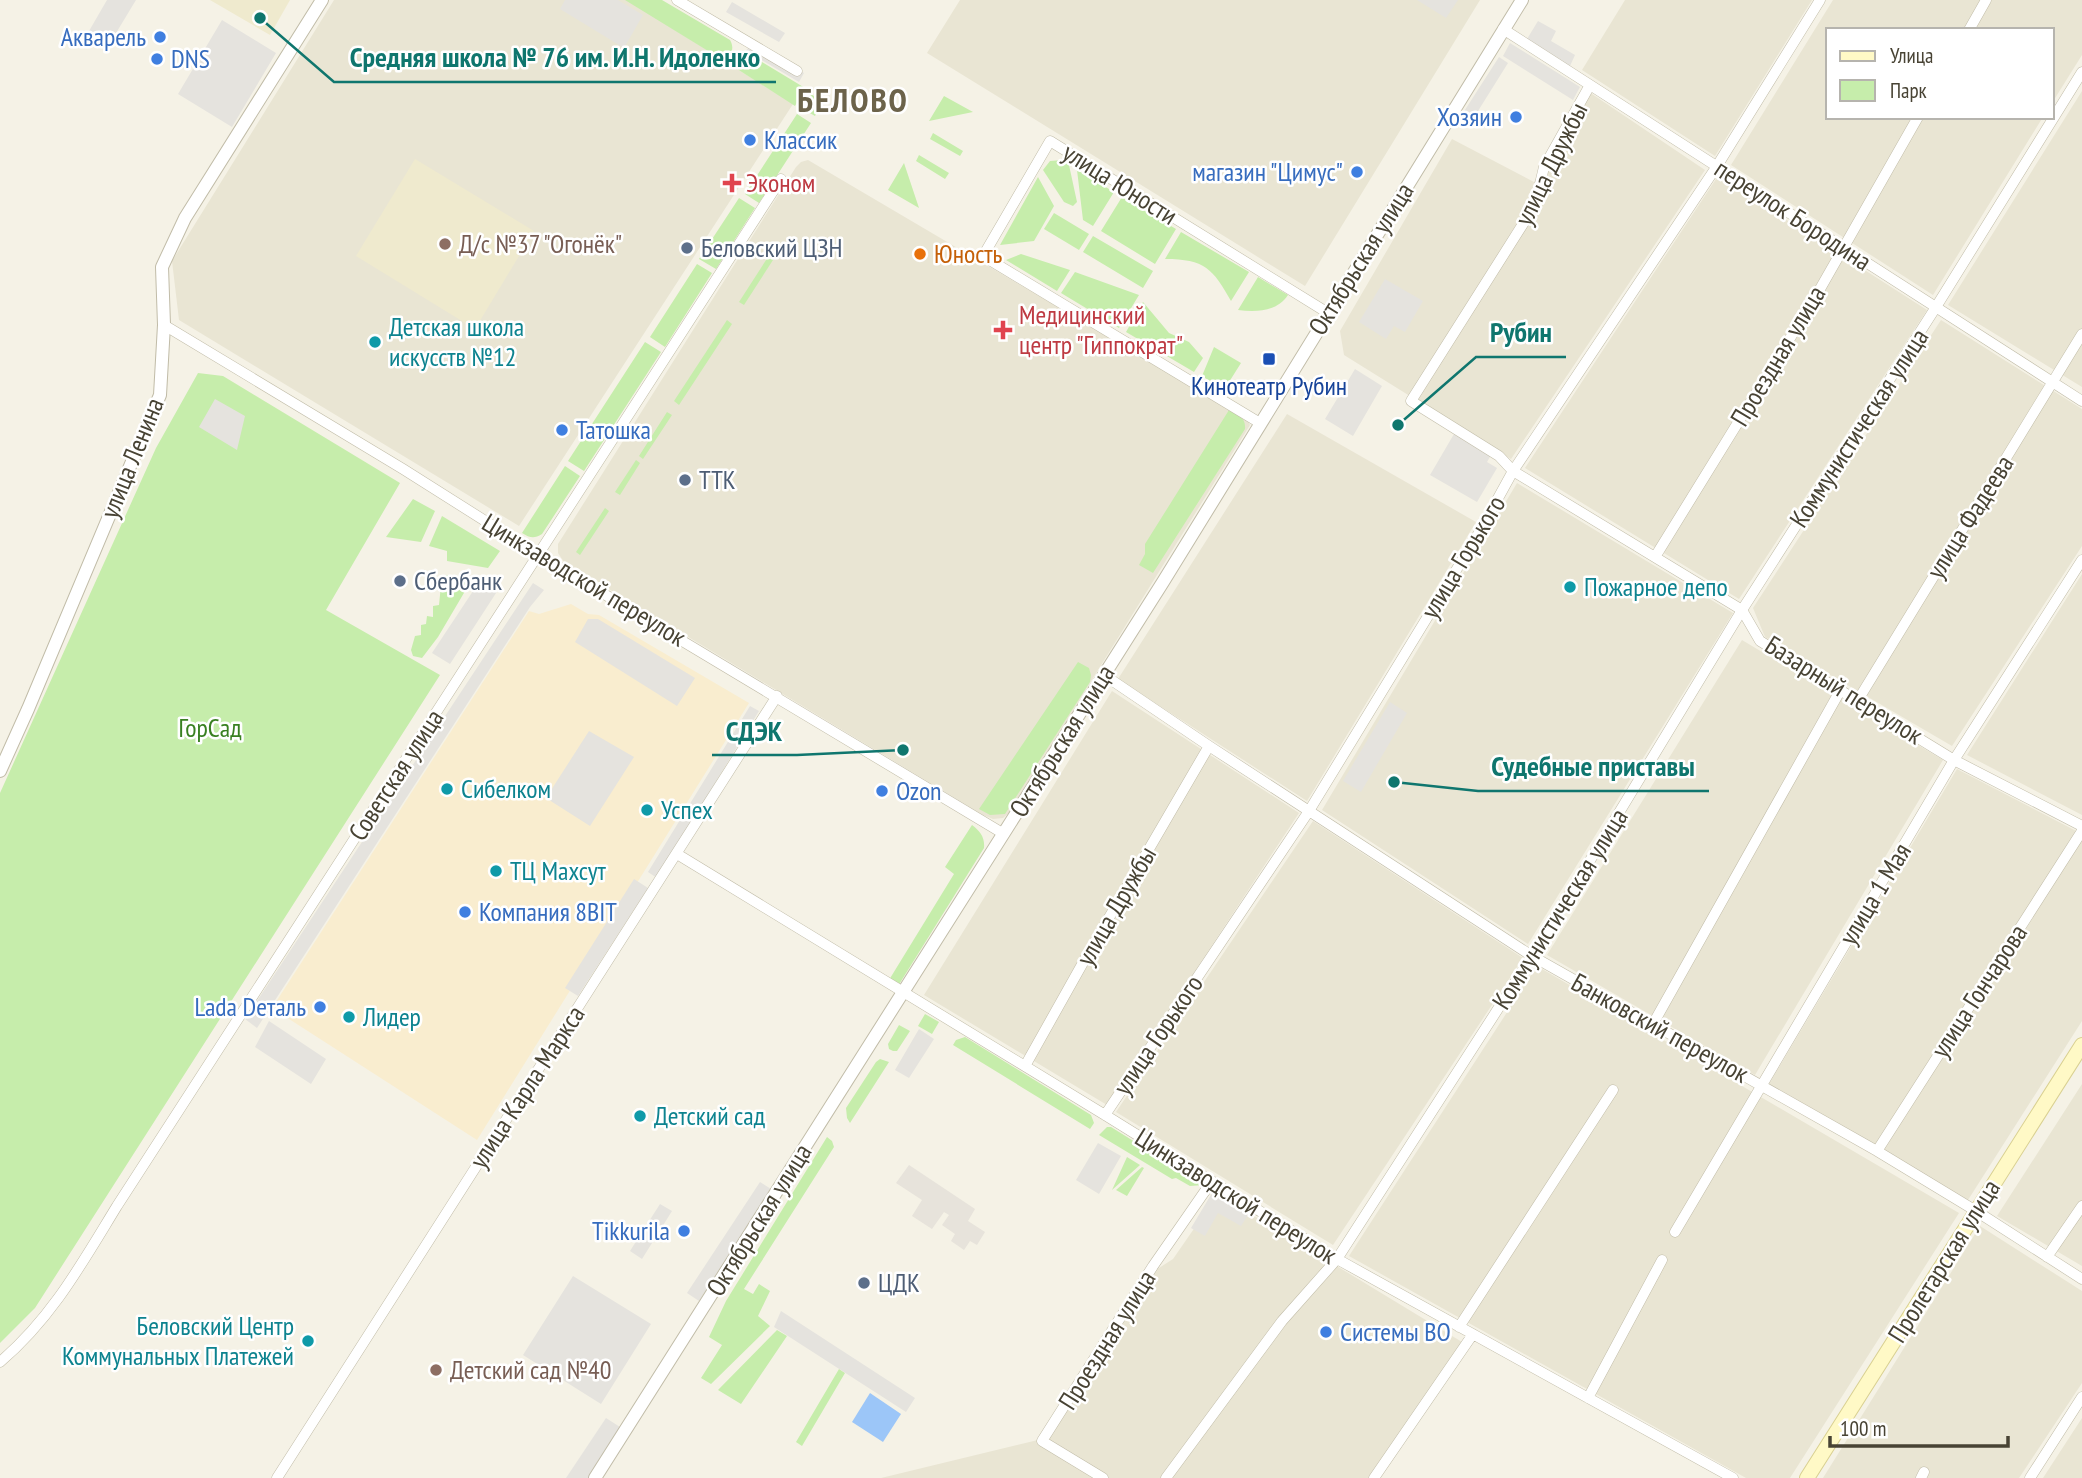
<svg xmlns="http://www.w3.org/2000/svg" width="2082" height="1478" viewBox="0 0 2082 1478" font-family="'PT Sans Narrow',sans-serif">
	<rect width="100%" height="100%" fill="#f5f2e6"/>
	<!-- residential -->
	<path fill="#e9e5d3" d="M334 0H627L793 104 519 526 179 320 172 261Z
		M960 0H1480L1305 286 927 53Z
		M1625 0H1812L1715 156 1582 70Z
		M1833 0H2082V55L2052 103V30H1828V117H2043L1933 295 1731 165Z
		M2082 91V387L1948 305Z
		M1589 92 1705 170 1511 459 1344 355 1340 331 1452 139 1534 182Z
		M808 160 1246 418 1250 425 1010 812 1003 818 993 819 983 815 564 562 558 553V544L796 167 801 162Z
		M1718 176 1927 310 1739 599 1525 468Z
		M1941 320 2082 409V546L1952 746 1765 637 1753 608Z
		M1287 414 1476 522 1307 801 1118 679Z
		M1517 483 1733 613 1528 944 1322 810Z
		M2082 574V815L1967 755Z
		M1742 640 1943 760 1755 1075 1547 955Z
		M1112 691 1299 813 1107 1105 924 995Z
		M1957 769 2082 834V1021L1968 1200 1769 1084Z
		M1313 821 1523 958 1333 1245 1116 1112Z
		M1537 966 1959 1213 1790 1478H1746L1349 1256Z
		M2082 1084V1266L1997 1216Z
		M1218 1194 1462 1342 1377 1478H881L1042 1439 1148 1275 1173 1259Z
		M1980 1226 2082 1291V1383L2019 1478H1823Z
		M2082 1418V1478H2043Z"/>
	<!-- commercial -->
	<path fill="#f9edcf" d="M571 604 588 614 599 615 749 703 477 1140 272 1008 529 611 539 614Z"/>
	<!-- industrial -->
	<path fill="#e7e3db" d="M909 1165 975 1209 968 1221 985 1232 977 1245 970 1241 964 1250 951 1241 955 1234 942 1225 949 1215 944 1212 932 1229 912 1216 922 1200 896 1183Z"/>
	<!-- education -->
	<path fill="#efeace" d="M210 0H290L270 35Z
		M415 159 534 231 475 329 356 256Z"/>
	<!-- green -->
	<path fill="#c6edab" d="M625 0H662L730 40C735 49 731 54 726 62Z
		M747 53 805 88 795 106 731 65 739 54Z
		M811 94 821 101 820 106 815 116 801 108Z
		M944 96 973 112 929 121Z
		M797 114 811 123 759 203 745 194Z
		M933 133 963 151 960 156 930 139Z
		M919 155 949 173 945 179 916 161Z
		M1062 160 1069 165 1077 202 1073 206 1064 202 1043 170 1050 161Z
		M904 163 919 208 888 190Z
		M1077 170 1114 192 1093 226 1083 220Z
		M1038 177 1054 206 1034 241 1000 245Z
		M1122 197 1176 229 1155 264 1101 231Z
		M739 198 755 208 716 269 699 259Z
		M1054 213 1089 234 1079 250 1044 229Z
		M1181 232 1249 272 1231 301C1213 269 1205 259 1165 259Z
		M1093 236 1153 271 1143 288 1083 252Z
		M1021 254 1070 270 1057 291 1006 260Z
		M768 257 773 260 744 305 739 302Z
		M697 264 712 273 665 347 650 337Z
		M1075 272 1139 295 1119 328 1061 293Z
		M1258 277 1288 295C1277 312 1256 312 1238 310Z
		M1143 302 1169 333 1189 342 1203 358 1194 372 1126 332Z
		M727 320 732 324 679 405 674 401Z
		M645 342 661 352 584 471 568 461Z
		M1214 347 1241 363 1224 390 1202 376Z
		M198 373 223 376 400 483 326 610 440 675 35 1308 0 1343V793L156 448Z
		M1229 410C1238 415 1246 417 1245 429L1153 573 1139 565 1145 554V544Z
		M667 412 672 415 643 459 639 456Z
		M636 460 640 463 620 495 615 492Z
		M565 466 580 476 542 534C534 539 530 538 522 533Z
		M413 499 435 511 421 542 386 537Z
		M605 508 609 511 580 555 576 552Z
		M442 516 500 551 488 568 447 561V551L429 546Z
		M442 575 459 576 471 581 438 637 422 658 413 656 411 650 415 636 421 635V625L426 624 427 616 433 617V606L439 605Z
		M1078 662 1089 668 1091 675 1090 682 1005 814 990 815 979 809Z
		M972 825C980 831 985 837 984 848L898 986 889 980 954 874 945 867Z
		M925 1014 939 1022 932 1034 918 1026Z
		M899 1025 910 1031 897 1051H893L889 1049 888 1044Z
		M965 1037 1091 1115 1094 1123 1090 1129 953 1045 956 1040Z
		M880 1059 889 1062 850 1123 847 1118 846 1108 876 1062Z
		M1107 1127H1111L1204 1185 1190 1186 1176 1178 1172 1179 1099 1135Z
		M827 1137 832 1141 834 1147 744 1289 753 1294 759 1284 770 1291 758 1316 770 1326 711 1384 701 1378 722 1345 709 1337 726 1301Z
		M1127 1157 1140 1165 1112 1190Z
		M1142 1167 1144 1168 1127 1196 1116 1190Z
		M777 1330 787 1336 741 1404 718 1390Z
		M839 1369 845 1373 802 1446 796 1442Z"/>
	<!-- parking -->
	<path fill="#e5e3de" d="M107 0H136L110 43 89 31Z
		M565 0H618L643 15 624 48 560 9Z
		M1417 0H1458L1446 18Z
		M732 2 785 33 779 42 726 12Z
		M222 20 276 53 232 127 178 94Z
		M1538 21 1556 31 1551 41 1575 55 1570 66 1527 39Z
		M752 42 804 73 799 82 746 51Z
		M1510 43 1580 87 1573 100 1503 56Z
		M1499 57 1508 63 1473 119 1463 113Z
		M1385 279 1423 301 1405 332 1394 326 1386 339 1359 322Z
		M1355 369 1382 386 1353 436 1325 419Z
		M215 399 245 416 237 450 199 427Z
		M1454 434 1491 455 1487 462 1497 468 1477 502 1430 475Z
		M481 579 498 590 450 664 432 653Z
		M533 583 544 590 530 607 257 1028 245 1019Z
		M588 619H598L695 678 677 706 575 642Z
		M1390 702 1407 713 1361 792 1343 781Z
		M750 706 759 711 657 878 648 872Z
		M589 731 634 757 590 826 546 798Z
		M634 879 648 888 578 996 565 988Z
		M269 1021 326 1059 311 1084 255 1047Z
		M919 1029 934 1039 909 1078 895 1070Z
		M1098 1143 1121 1156 1099 1194 1076 1180Z
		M760 1182 771 1189 699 1301 687 1293Z
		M1212 1193 1248 1215 1241 1226 1218 1213 1205 1236 1191 1228Z
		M660 1204 672 1211 642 1259 630 1251Z
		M573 1276 651 1324 601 1404 523 1355Z
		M781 1311 915 1398 906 1412 774 1327Z
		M606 1418 620 1427 588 1478H566Z"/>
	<!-- water -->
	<path fill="#9cc6f8" d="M870 1393 901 1414 883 1442 852 1422Z"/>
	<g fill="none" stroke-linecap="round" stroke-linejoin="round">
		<defs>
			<path id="minor" d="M677 0 797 71
				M1503 29 2082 401
				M1969 30 1986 0
				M1590 85 1544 167 1535 205 1411 401 1499 456 1513 471 1742 610 1760 641 1954 760 2082 826
				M164 325 403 469 539 555 1004 834
				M1260 423 983 256 1050 141 1328 313
				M1655 557 1816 296 1918 117
				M1104 675 1209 746 1532 956 1877 1151 1976 1211 2082 1279
				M1858 700 2082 334
				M677 854 1105 1115 1337 1259 1733 1478
				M1653 1024 1840 691
				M1025 1066 1089 952 1209 746
				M1105 1115 1309 811 1480 531 1513 471 1717 166 1820 0
				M1877 1151 2082 831
				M1675 1232 1954 760 2082 560
				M2047 1257 2082 1206
				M1459 1327 1613 1090
				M0 1362C52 1318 82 1263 117 1206L781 179
				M1588 1398 1662 1260
				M277 1478 777 696
				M1103 1478 1042 1441 1153 1266 1212 1181
				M1166 1478 1282 1321 1337 1259 1532 956 1742 610 1936 307 2082 72
				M1374 1478 1473 1334
				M1921 1478 1924 1472
				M2030 1478 2082 1397"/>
			<path id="tertiary" d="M0 771 28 709 160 395 164 325 162 267 185 218 322 0
				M595 1478 1163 582 1522 0"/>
			<path id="secondary" d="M1807 1478 2082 1045"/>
		</defs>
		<!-- minor casing -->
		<use href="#minor" stroke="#c1bca8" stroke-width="11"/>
		<!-- tertiary casing -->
		<use href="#tertiary" stroke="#c1bca8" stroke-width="14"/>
		<!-- secondary casing -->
		<use href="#secondary" stroke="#d9d091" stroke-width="16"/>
		<!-- minor -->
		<use href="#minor" stroke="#fff" stroke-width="10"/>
		<!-- tertiary -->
		<use href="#tertiary" stroke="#fff" stroke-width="12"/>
		<!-- secondary -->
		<use href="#secondary" stroke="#fff9c6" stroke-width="14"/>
	</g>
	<!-- markers -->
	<g fill="#3f7fe0" stroke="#fff" stroke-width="2.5">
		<circle cx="160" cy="37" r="7"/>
		<circle cx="157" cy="59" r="7"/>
		<circle cx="1516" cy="117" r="7"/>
		<circle cx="750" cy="140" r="7"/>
		<circle cx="1357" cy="172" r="7"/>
		<circle cx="562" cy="430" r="7"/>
		<circle cx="882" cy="791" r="7"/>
		<circle cx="465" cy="912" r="7"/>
		<circle cx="320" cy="1007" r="7"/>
		<circle cx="684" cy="1231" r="7"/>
		<circle cx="1326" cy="1332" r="7"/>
	</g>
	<g fill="#e0444e" stroke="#fff" stroke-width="2.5">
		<path d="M728.5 172.5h7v7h7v7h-7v7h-7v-7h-7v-7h7z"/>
		<path d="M999.5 319.5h7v7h7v7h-7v7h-7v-7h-7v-7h7z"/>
	</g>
	<g fill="#8d6e63" stroke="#fff" stroke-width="2.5">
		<circle cx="445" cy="244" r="7"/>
		<circle cx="436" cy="1370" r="7"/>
	</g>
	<g fill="#5c6f8a" stroke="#fff" stroke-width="2.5">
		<circle cx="687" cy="248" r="7"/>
		<circle cx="685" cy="480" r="7"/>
		<circle cx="400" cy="581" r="7"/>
		<circle cx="864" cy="1283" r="7"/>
	</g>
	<circle fill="#e8710a" stroke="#fff" stroke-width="2.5" cx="920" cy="254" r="7"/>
	<g fill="#0f9aa8" stroke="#fff" stroke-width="2.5">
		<circle cx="375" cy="342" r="7"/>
		<circle cx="1570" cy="587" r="7"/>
		<circle cx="447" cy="789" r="7"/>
		<circle cx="647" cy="810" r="7"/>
		<circle cx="496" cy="871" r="7"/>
		<circle cx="349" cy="1017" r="7"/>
		<circle cx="640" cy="1116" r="7"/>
		<circle cx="308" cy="1341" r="7"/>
	</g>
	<rect fill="#1a4fb4" stroke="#fff" stroke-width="2.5" x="1262" y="352" width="14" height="14" rx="3.5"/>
	<g text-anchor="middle" stroke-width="5" stroke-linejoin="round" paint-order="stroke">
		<!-- shop labels -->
		<g font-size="26" fill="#366cbe" stroke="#fff" text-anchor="start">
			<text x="146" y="46" text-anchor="end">Акварель</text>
			<text x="171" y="68">DNS</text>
			<text x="1502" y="126" text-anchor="end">Хозяин</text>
			<text x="764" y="149">Классик</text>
			<text x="1343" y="181" text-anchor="end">магазин "Цимус"</text>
			<text x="576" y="439">Татошка</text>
			<text x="896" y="800">Ozon</text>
			<text x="479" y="921">Компания 8BIT</text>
			<text x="306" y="1016" text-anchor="end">Lada Dеталь</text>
			<text x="670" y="1240" text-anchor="end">Tikkurila</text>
			<text x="1340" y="1341">Системы ВО</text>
		</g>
		<!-- street labels -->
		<g font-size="26" fill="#484334" stroke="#fff">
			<text transform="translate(1551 164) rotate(-64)" y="9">улица Дружбы</text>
			<text transform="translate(1120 184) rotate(32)" y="9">улица Юности</text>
			<text transform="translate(1793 215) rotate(33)" y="9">переулок Бородина</text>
			<text transform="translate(1361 259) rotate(-58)" y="9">Октябрьская улица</text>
			<text transform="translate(1778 356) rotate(-59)" y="9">Проездная улица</text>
			<text transform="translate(1859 428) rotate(-57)" y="9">Коммунистическая улица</text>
			<text transform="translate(132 458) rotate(-68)" y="9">улица Ленина</text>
			<text transform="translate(1970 517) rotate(-58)" y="9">улица Фадеева</text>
			<text transform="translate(1463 557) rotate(-59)" y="9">улица Горького</text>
			<text transform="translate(584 580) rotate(31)" y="9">Цинкзаводской переулок</text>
			<text transform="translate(1844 690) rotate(32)" y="9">Базарный переулок</text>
			<text transform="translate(1062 741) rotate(-58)" y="9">Октябрьская улица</text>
			<text transform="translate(396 775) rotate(-57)" y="9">Советская улица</text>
			<text transform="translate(1875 894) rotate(-59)" y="9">улица 1 Мая</text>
			<text transform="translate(1116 906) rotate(-60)" y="9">улица Дружбы</text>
			<text transform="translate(1560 909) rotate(-58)" y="9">Коммунистическая улица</text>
			<text transform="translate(1979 991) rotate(-57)" y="9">улица Гончарова</text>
			<text transform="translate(1660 1028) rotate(29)" y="9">Банковский переулок</text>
			<text transform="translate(1158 1035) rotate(-56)" y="9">улица Горького</text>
			<text transform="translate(527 1087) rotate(-57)" y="9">улица Карла Маркса</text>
			<text transform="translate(1236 1196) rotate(32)" y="9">Цинкзаводской переулок</text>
			<text transform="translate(759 1220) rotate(-58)" y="9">Октябрьская улица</text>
			<text transform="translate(1944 1261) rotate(-58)" y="9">Пролетарская улица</text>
			<text transform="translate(1107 1340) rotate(-58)" y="9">Проездная улица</text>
		</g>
		<!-- health labels -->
		<g font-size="26" fill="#be3a42" stroke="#fff" text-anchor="start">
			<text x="746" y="192">Эконом</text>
			<text x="1019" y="324">Медицинский<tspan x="1019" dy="30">центр "Гиппократ"</tspan></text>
		</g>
		<!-- education labels -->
		<g font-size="26" fill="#785e54" stroke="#fff" text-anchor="start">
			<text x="459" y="253">Д/с №37 "Огонёк"</text>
			<text x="450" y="1379">Детский сад №40</text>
		</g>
		<!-- service labels -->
		<g font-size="26" fill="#4e5e75" stroke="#fff" text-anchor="start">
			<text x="701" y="257">Беловский ЦЗН</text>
			<text x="699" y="489">ТТК</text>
			<text x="414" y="590">Сбербанк</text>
			<text x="878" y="1292">ЦДК</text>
		</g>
		<!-- food labels -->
		<g font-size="26" fill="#c56008" stroke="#fff" text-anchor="start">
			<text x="934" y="263">Юность</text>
		</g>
		<!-- culture labels -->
		<g font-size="26" fill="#0d838f" stroke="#fff" text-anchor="start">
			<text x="389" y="336">Детская школа<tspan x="389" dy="30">искусств №12</tspan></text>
			<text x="1584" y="596">Пожарное депо</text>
			<text x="461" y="798">Сибелком</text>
			<text x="661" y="819">Успех</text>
			<text x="510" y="880">ТЦ Махсут</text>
			<text x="363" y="1026">Лидер</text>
			<text x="654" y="1125">Детский сад</text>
			<text x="294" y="1335" text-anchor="end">Беловский Центр<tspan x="294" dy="30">Коммунальных Платежей</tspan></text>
		</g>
		<!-- transit labels -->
		<g font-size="26" fill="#164399" stroke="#fff">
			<text x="1269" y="395">Кинотеатр Рубин</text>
		</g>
		<!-- park labels -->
		<g font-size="26" fill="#398021" stroke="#fff">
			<text x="210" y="737">ГорСад</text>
		</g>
		<!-- district labels -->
		<g font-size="33" font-weight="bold" letter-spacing="2" fill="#6c634b" stroke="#fff">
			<text x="853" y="112">БЕЛОВО</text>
		</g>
	</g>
	<!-- callouts -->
	<path fill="none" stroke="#0f766e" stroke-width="2.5" d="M260 18L334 82H776M1398 425L1476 357H1566M903 750L797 755H712M1394 782L1478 791H1709"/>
	<g fill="#0f766e" stroke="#fff" stroke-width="2.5">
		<circle cx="260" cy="18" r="7"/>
		<circle cx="1398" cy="425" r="7"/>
		<circle cx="903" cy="750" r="7"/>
		<circle cx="1394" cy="782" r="7"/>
	</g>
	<g font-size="28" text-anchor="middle" font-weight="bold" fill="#0f766e" stroke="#fff" stroke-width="5" stroke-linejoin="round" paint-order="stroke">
		<text x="555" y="67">Средняя школа № 76 им. И.Н. Идоленко</text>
		<text x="1521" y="342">Рубин</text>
		<text x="754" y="741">СДЭК</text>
		<text x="1593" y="776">Судебные приставы</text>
	</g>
	<!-- legend -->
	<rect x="1826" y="28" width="228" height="91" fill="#ffffff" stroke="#b6b4ae" stroke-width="2"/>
	<rect x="1840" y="51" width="35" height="10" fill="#fff9c6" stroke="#b6b4ae" stroke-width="2"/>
	<text x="1890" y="63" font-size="21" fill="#484334">Улица</text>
	<rect x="1840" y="80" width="35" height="21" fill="#c6edab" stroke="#b6b4ae" stroke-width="2"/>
	<text x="1890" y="98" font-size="21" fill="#484334">Парк</text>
	<!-- scale -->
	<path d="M1830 1436v10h178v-10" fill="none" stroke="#484334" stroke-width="3.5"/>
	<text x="1840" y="1436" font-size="21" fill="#484334" stroke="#ffffff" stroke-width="5" paint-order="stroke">100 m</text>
</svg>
